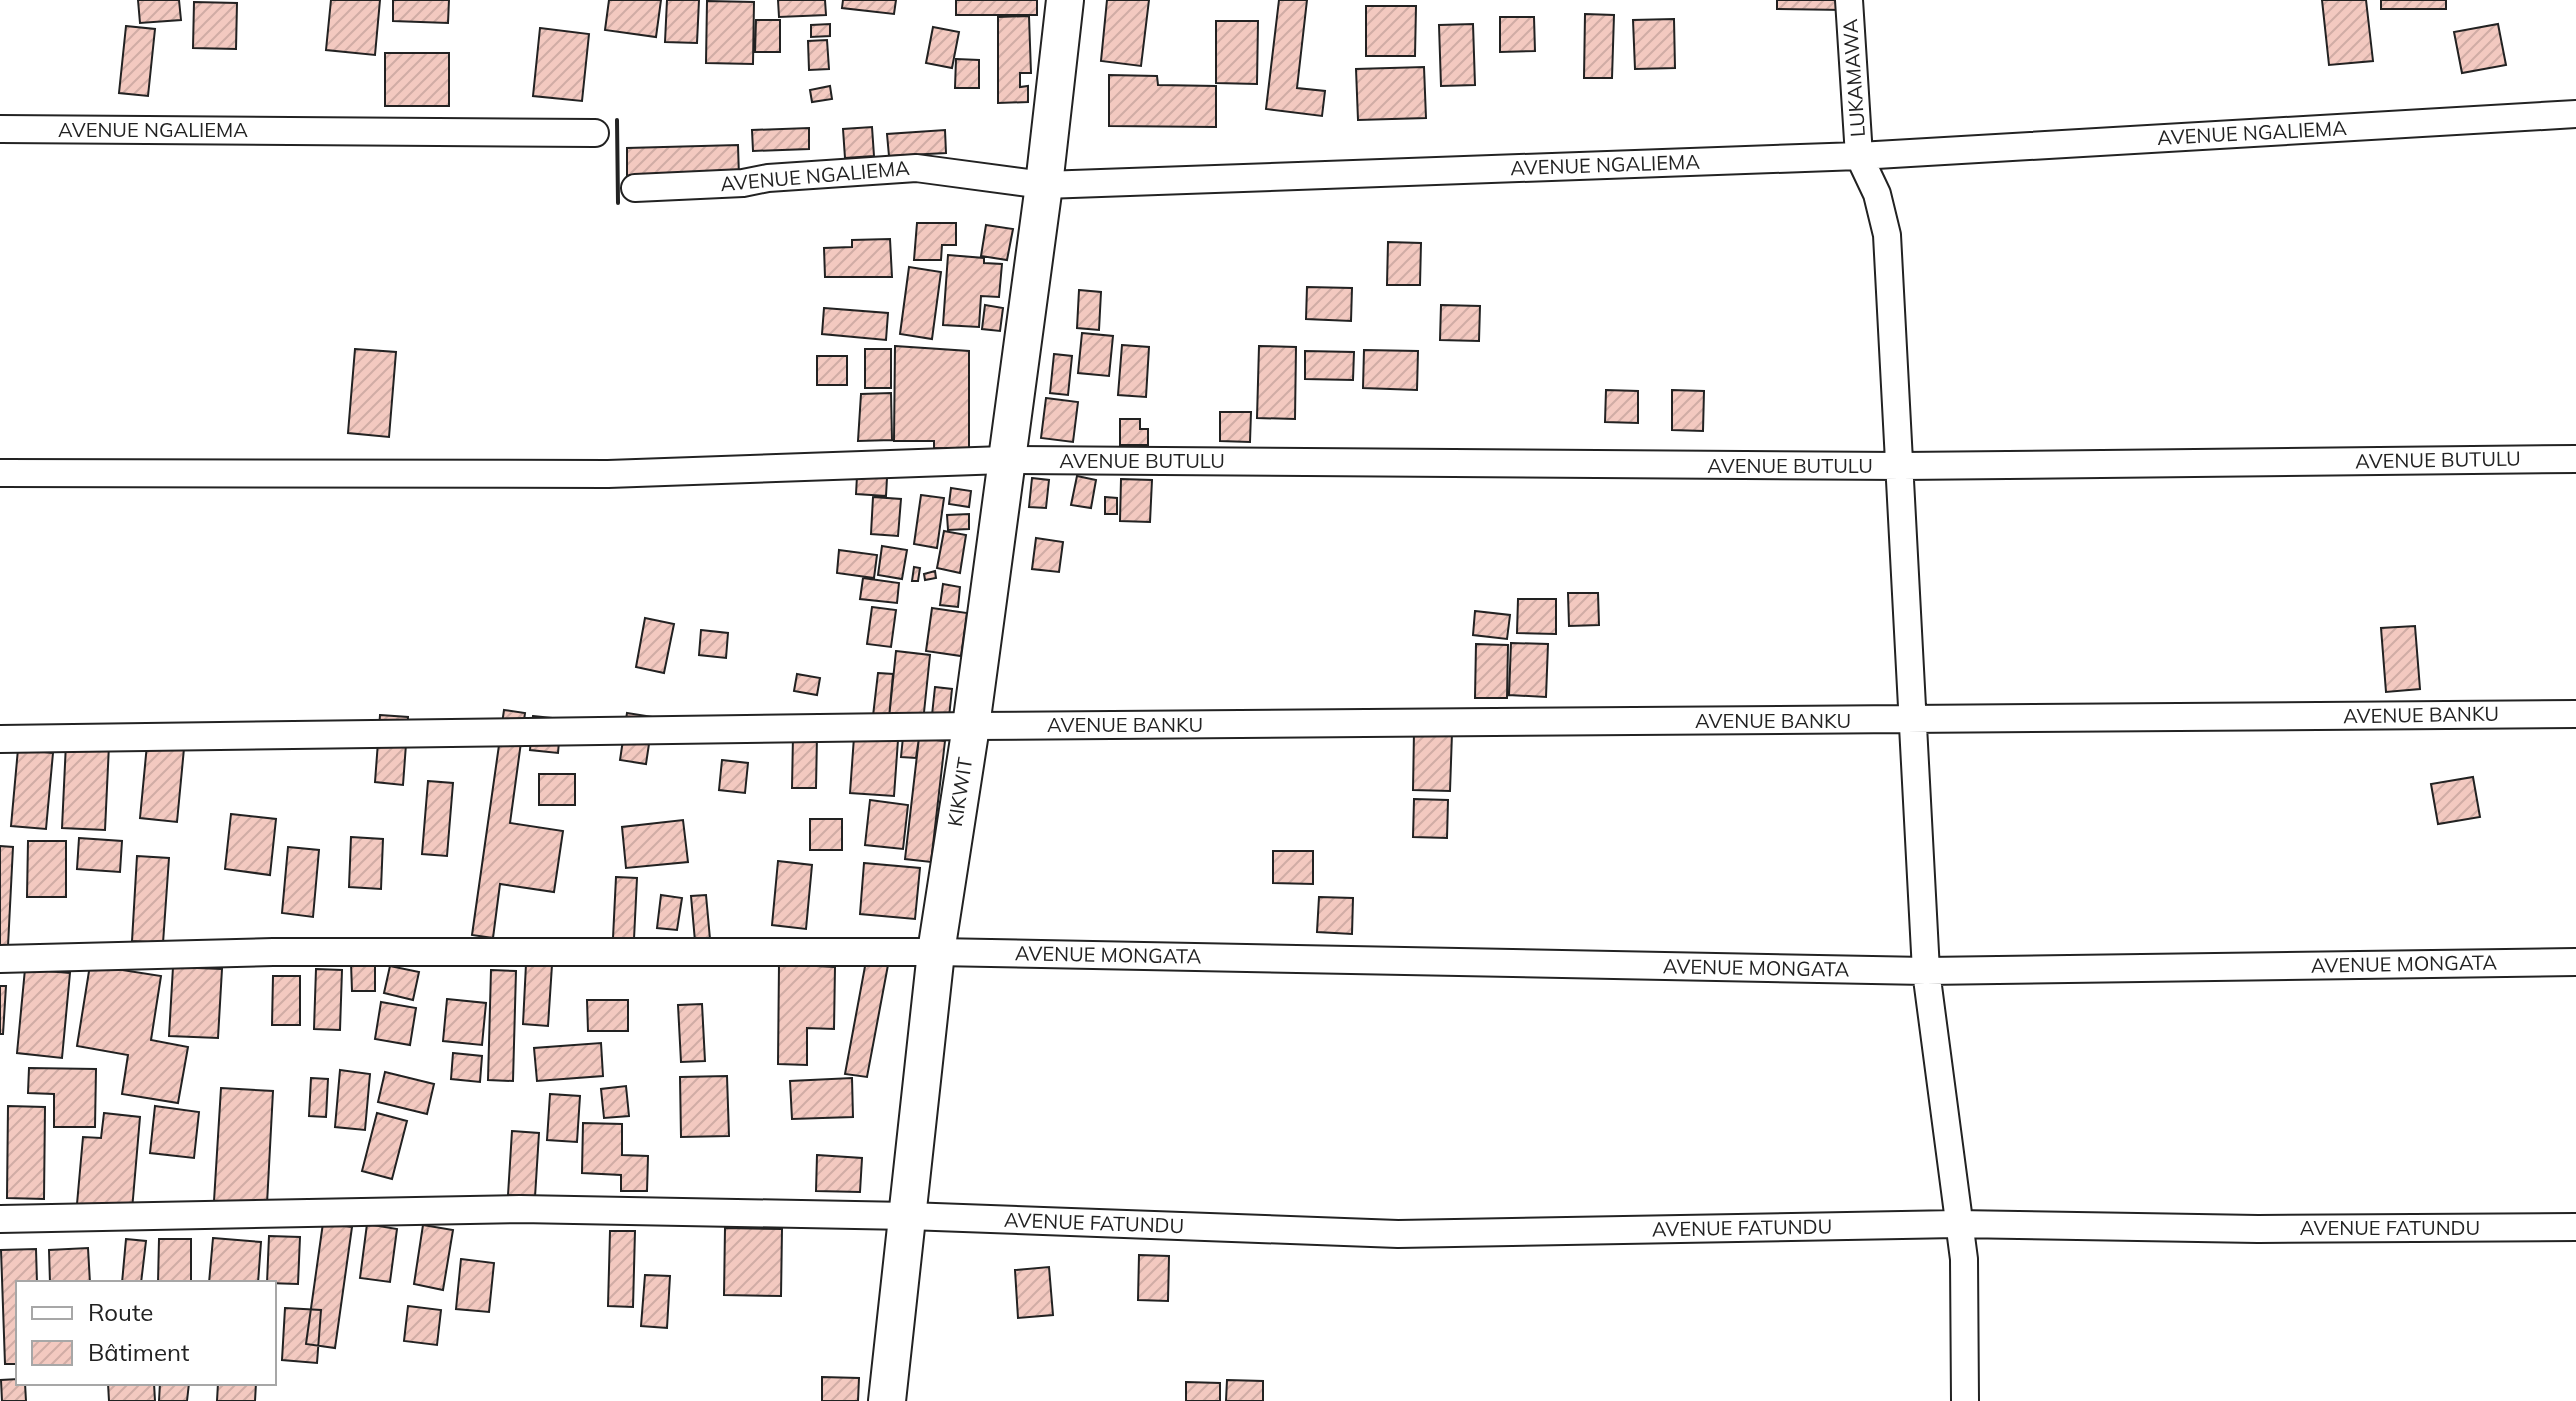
<svg xmlns="http://www.w3.org/2000/svg" width="2576" height="1401" viewBox="0 0 2576 1401" font-family="Mulish,sans-serif">
	<defs>
		<pattern id="building-hatch" width="6" height="6" patternUnits="userSpaceOnUse" patternTransform="scale(2)"><rect width="6" height="6" fill="#f3c9c0"/><path d="M-1 1l2-2M0 6l6-6M5 7l2-2" fill="none" stroke="#d0aca5"/></pattern>
	</defs>
	<rect width="100%" height="100%" fill="#fff"/>
	<!-- building -->
	<path fill="url(#building-hatch)" stroke="#222" stroke-width="2" d="M138 0H179L181 20 140 23Z
		M331 0H380L375 55 326 50Z
		M393 0H449L448 23 393 21Z
		M609 0H661L656 37 605 30Z
		M667 0H699L697 43 665 42Z
		M778 0H825L826 15 779 17Z
		M843 0H896L894 14 842 8Z
		M956 0H1037V15H956Z
		M1107 0H1149L1141 66 1101 61Z
		M1279 0H1307L1297 88 1325 91 1322 116 1266 109Z
		M1777 0H1844V10L1777 9Z
		M2322 0H2366L2373 61 2329 65Z
		M2381 0H2446V9H2381Z
		M707 1 754 2 753 64 706 63Z
		M194 2 237 3 236 49 193 48Z
		M1366 6H1416L1415 56H1366Z
		M1585 14 1614 15 1612 78H1584Z
		M1029 16 1031 73H1020V87L1028 86V102L998 103V17Z
		M1500 17H1534L1535 51 1500 52Z
		M1674 19 1675 68 1635 69 1633 20Z
		M756 20H780V52H755Z
		M1216 21H1258L1257 84 1216 83Z
		M830 24V36L811 37V25Z
		M1473 24 1475 85 1441 86 1439 25Z
		M2498 24 2506 65 2462 73 2454 32Z
		M126 26 155 29 148 96 119 93Z
		M933 27 959 32 952 68 926 63Z
		M540 28 589 34 582 101 533 96Z
		M827 40 829 69 809 70 808 41Z
		M385 53H449V106H385Z
		M956 59 979 60V88H955Z
		M1424 67 1426 118 1358 120 1356 69Z
		M1109 75 1157 76 1158 85 1216 86V127L1109 126Z
		M830 86 832 99 812 102 810 90Z
		M872 127 874 156 845 158 843 129Z
		M809 128V149L753 151 752 130Z
		M945 130 946 153 889 156 887 134Z
		M738 145 739 177 627 180V148Z
		M917 223H956V245H942L941 260H914Z
		M986 225 1013 229 1007 260 981 256Z
		M890 239 892 277H825L824 248 852 247V240Z
		M1388 242 1421 243 1420 285H1387Z
		M948 255 984 258V263L1002 264 999 297 981 296 979 327 943 325Z
		M909 267 941 272 932 339 900 334Z
		M1307 287 1352 288 1351 321 1306 319Z
		M1079 290 1101 292 1099 330 1077 328Z
		M985 305 1003 308 1000 331 982 329Z
		M1441 305 1480 306 1479 341 1440 340Z
		M824 308 888 313 886 340 822 334Z
		M1082 333 1113 336 1109 376 1078 373Z
		M1122 345 1149 347 1146 397 1118 395Z
		M895 346 969 351V449L934 448V441H894Z
		M1259 346 1296 347 1295 419 1257 418Z
		M355 349 396 352 389 437 348 433Z
		M865 349H891V388H865Z
		M1364 350 1418 351 1417 390 1363 388Z
		M1305 351 1354 352 1353 380 1305 379Z
		M1054 354 1072 356 1068 395 1050 393Z
		M817 356H847V385H817Z
		M1606 390 1638 391V423L1605 422Z
		M1672 390 1704 391 1703 431 1672 430Z
		M891 393 892 440 858 441 861 394Z
		M1046 398 1078 402 1073 442 1041 438Z
		M1220 412H1251L1250 442 1220 441Z
		M1120 419H1140V429H1148V445H1120Z
		M857 476 887 478 886 496 856 494Z
		M1077 476 1096 480 1091 508 1071 505Z
		M1032 478 1049 480 1046 508 1029 507Z
		M1121 479 1152 480 1150 522 1120 521Z
		M951 488 971 491 969 507 949 504Z
		M921 495 944 498 937 548 914 544Z
		M873 497 901 499 898 536 871 534Z
		M1105 497 1117 498V514H1105Z
		M969 514V529L948 530 947 515Z
		M944 531 966 535 960 573 937 568Z
		M1036 538 1063 542 1059 572 1032 569Z
		M882 546 907 550 902 579 878 575Z
		M839 550 877 555 874 578 837 573Z
		M914 567 920 568 918 581H912Z
		M935 571 936 578 925 580 924 574Z
		M863 578 899 583 897 603 860 599Z
		M943 584 960 587 958 607 940 605Z
		M1568 593H1598L1599 625 1569 626Z
		M1518 599H1556V634L1517 633Z
		M872 607 896 610 891 647 867 644Z
		M932 608 967 613 961 656 926 651Z
		M1475 611 1510 615 1507 639 1473 635Z
		M645 618 674 624 664 673 636 667Z
		M2415 626 2420 689 2386 692 2381 628Z
		M701 630 728 633 726 658 699 655Z
		M1511 643 1548 644 1546 697 1509 695Z
		M1476 644 1508 645 1507 698H1475Z
		M896 651 930 655 923 722 889 718Z
		M878 673 893 674 889 718 873 716Z
		M797 674 820 678 817 695 794 691Z
		M935 687 952 689 949 717 932 715Z
		M504 710 525 713 510 823 563 831 554 892 500 884 493 938 472 935Z
		M627 713 653 717 646 764 620 760Z
		M380 715 408 717 403 785 375 782Z
		M533 716 561 719 558 753 530 750Z
		M1414 731 1452 733 1450 791 1413 790Z
		M148 734 185 738 177 822 140 818Z
		M793 736H817L816 788H792Z
		M854 737 898 740 894 796 850 793Z
		M903 737 919 738 916 758 901 757Z
		M919 738 945 741 931 862 905 859Z
		M66 743 109 745 105 830 62 828Z
		M18 749 53 753 46 829 11 826Z
		M722 760 748 763 745 793 719 790Z
		M539 774H575V805H539Z
		M2473 777 2480 817 2438 824 2431 784Z
		M428 781 453 783 447 856 422 854Z
		M1414 799 1448 800 1447 838 1413 837Z
		M870 800 908 805 903 849 865 845Z
		M231 814 276 819 270 875 225 869Z
		M810 819H842V850H810Z
		M683 820 688 862 626 868 622 827Z
		M351 837 383 839 381 889 349 887Z
		M79 838 122 841 120 872 77 869Z
		M28 841H66V897H27Z
		M0 846 13 847 8 946H0Z
		M288 847 319 850 313 917 282 913Z
		M1273 851H1313V884L1273 883Z
		M137 856 169 858 163 943 132 941Z
		M778 861 812 865 806 929 772 925Z
		M864 863 920 868 915 919 860 914Z
		M616 877 637 878 634 939 613 938Z
		M661 895 682 898 677 930 657 928Z
		M706 895 710 939 695 941 691 896Z
		M1319 897 1353 898 1352 934 1317 932Z
		M866 961 888 965 867 1077 845 1074Z
		M375 962V991H352L351 963Z
		M526 964 552 965 548 1026 523 1024Z
		M779 964 835 967 834 1029 807 1028V1065L778 1064Z
		M90 965 161 976 151 1040 188 1047 178 1103 122 1094 128 1055 77 1046Z
		M390 966 419 972 413 1000 384 993Z
		M173 967 222 969 218 1038 169 1036Z
		M25 969 70 973 62 1058 17 1053Z
		M316 969 342 970 340 1030 314 1029Z
		M491 970 516 971 513 1081 488 1080Z
		M273 976H300V1025H272Z
		M0 986H6L3 1034H0Z
		M447 999 486 1003 482 1045 443 1041Z
		M587 1000H628V1031H588Z
		M381 1002 416 1008 410 1045 375 1039Z
		M702 1004 705 1061 681 1062 678 1005Z
		M601 1043 603 1076 537 1081 534 1048Z
		M453 1053 482 1056 480 1082 451 1079Z
		M29 1068 96 1069 95 1127H54V1094L28 1093Z
		M340 1070 370 1074 365 1130 335 1127Z
		M385 1072 434 1084 427 1114 378 1102Z
		M727 1076 729 1136 681 1137 680 1077Z
		M311 1078 328 1079 326 1117 309 1116Z
		M852 1078 853 1117 792 1119 790 1081Z
		M626 1086 629 1116 604 1118 601 1089Z
		M221 1088 273 1091 267 1204 214 1201Z
		M550 1094 580 1096 577 1142 547 1140Z
		M8 1106 45 1107 44 1199 7 1198Z
		M155 1106 199 1112 194 1158 150 1153Z
		M104 1113 140 1117 132 1210 77 1204 83 1137 101 1138Z
		M377 1113 407 1121 392 1179 362 1171Z
		M583 1123 622 1124V1155L648 1156 647 1191H621V1175L582 1173Z
		M512 1131 539 1133 535 1197 508 1195Z
		M817 1155 862 1158 860 1192 816 1191Z
		M323 1223 352 1227 335 1348 306 1344Z
		M367 1224 397 1229 390 1282 360 1278Z
		M423 1225 453 1230 443 1290 414 1284Z
		M725 1228 782 1229 781 1296 724 1295Z
		M610 1231H635L633 1307 608 1306Z
		M269 1236 300 1237 298 1284 267 1283Z
		M213 1238 261 1242 258 1283H209Z
		M126 1239 146 1241 141 1283H122Z
		M159 1239H191V1283H158Z
		M88 1248 90 1283H50L49 1250Z
		M36 1249 37 1283H18V1364H5L1 1250Z
		M1139 1255 1169 1256 1168 1301 1138 1300Z
		M461 1259 494 1263 489 1312 456 1309Z
		M1049 1267 1053 1315 1018 1318 1015 1270Z
		M645 1275 670 1276 667 1328 641 1326Z
		M408 1306 441 1310 437 1345 404 1341Z
		M285 1308 321 1310 317 1363 282 1360Z
		M822 1377 859 1378 858 1401H822Z
		M18 1379V1383H25L26 1401H2L1 1380Z
		M1227 1380 1263 1381V1401H1226Z
		M1186 1382 1220 1383V1401H1186Z
		M108 1383H154L155 1401H109Z
		M160 1383H189L187 1401H159Z
		M218 1383H256L255 1401H217Z"/>
	<g fill="none" stroke-linecap="round" stroke-linejoin="round">
		<defs>
			<path id="minor" d="M1849 0 1859 156 1877 194 1887 235 1926 971 1964 1259 1965 1401
				M0 129 595 133
				M635 188 743 183 768 178 916 168 1044 185 1859 156 2576 114
				M0 473 608 474 1004 460 1902 466 2576 459
				M0 739 971 726 2576 714
				M0 959 273 952H936L1926 971 2576 962
				M0 1219 520 1209 908 1216 1398 1234 1957 1224 2258 1229 2576 1227"/>
			<path id="secondary" d="M887 1401 936 952 971 726 1044 185 1065 0"/>
		</defs>
		<!-- minor casing -->
		<use href="#minor" stroke="#222" stroke-width="30"/>
		<!-- secondary casing -->
		<use href="#secondary" stroke="#222" stroke-width="40"/>
		<!-- minor -->
		<use href="#minor" stroke="#fff" stroke-width="26"/>
		<!-- secondary -->
		<use href="#secondary" stroke="#fff" stroke-width="36"/>
		<!-- wall -->
		<path stroke="#222" stroke-width="4" d="M617 120 618 203"/>
	</g>
	<g text-anchor="middle" stroke-width="6" stroke-linejoin="round" paint-order="stroke">
		<!-- street labels -->
		<g font-size="20" fill="#222" stroke="#fff">
			<text transform="translate(1854 78) rotate(-94)" y="7">LUKAMAWA</text>
			<text x="153" y="137">AVENUE NGALIEMA</text>
			<text transform="translate(2252 133) rotate(-3)" y="7">AVENUE NGALIEMA</text>
			<text transform="translate(1605 165) rotate(-2)" y="7">AVENUE NGALIEMA</text>
			<text transform="translate(815 176) rotate(-5)" y="7">AVENUE NGALIEMA</text>
			<text transform="translate(2438 460) rotate(-1)" y="7">AVENUE BUTULU</text>
			<text x="1142" y="468">AVENUE BUTULU</text>
			<text x="1790" y="473">AVENUE BUTULU</text>
			<text transform="translate(2421 715) rotate(-1)" y="7">AVENUE BANKU</text>
			<text x="1773" y="728">AVENUE BANKU</text>
			<text x="1125" y="732">AVENUE BANKU</text>
			<text transform="translate(960 792) rotate(-81)" y="7">KIKWIT</text>
			<text transform="translate(1108 955) rotate(1)" y="7">AVENUE MONGATA</text>
			<text transform="translate(2404 964) rotate(-1)" y="7">AVENUE MONGATA</text>
			<text transform="translate(1756 968) rotate(1)" y="7">AVENUE MONGATA</text>
			<text transform="translate(1094 1223) rotate(2)" y="7">AVENUE FATUNDU</text>
			<text transform="translate(1742 1228) rotate(-1)" y="7">AVENUE FATUNDU</text>
			<text x="2390" y="1235">AVENUE FATUNDU</text>
		</g>
	</g>
	<!-- legend -->
	<rect x="16" y="1281" width="260" height="104" fill="#ffffff" stroke="#a7a7a7" stroke-width="2"/>
	<rect x="32" y="1307" width="40" height="12" fill="#ffffff" stroke="#a7a7a7" stroke-width="2"/>
	<text x="88" y="1321" font-size="24" fill="#222222">Route</text>
	<rect x="32" y="1341" width="40" height="24" fill="url(#building-hatch)" stroke="#a7a7a7" stroke-width="2"/>
	<text x="88" y="1361" font-size="24" fill="#222222">Bâtiment</text>
</svg>
